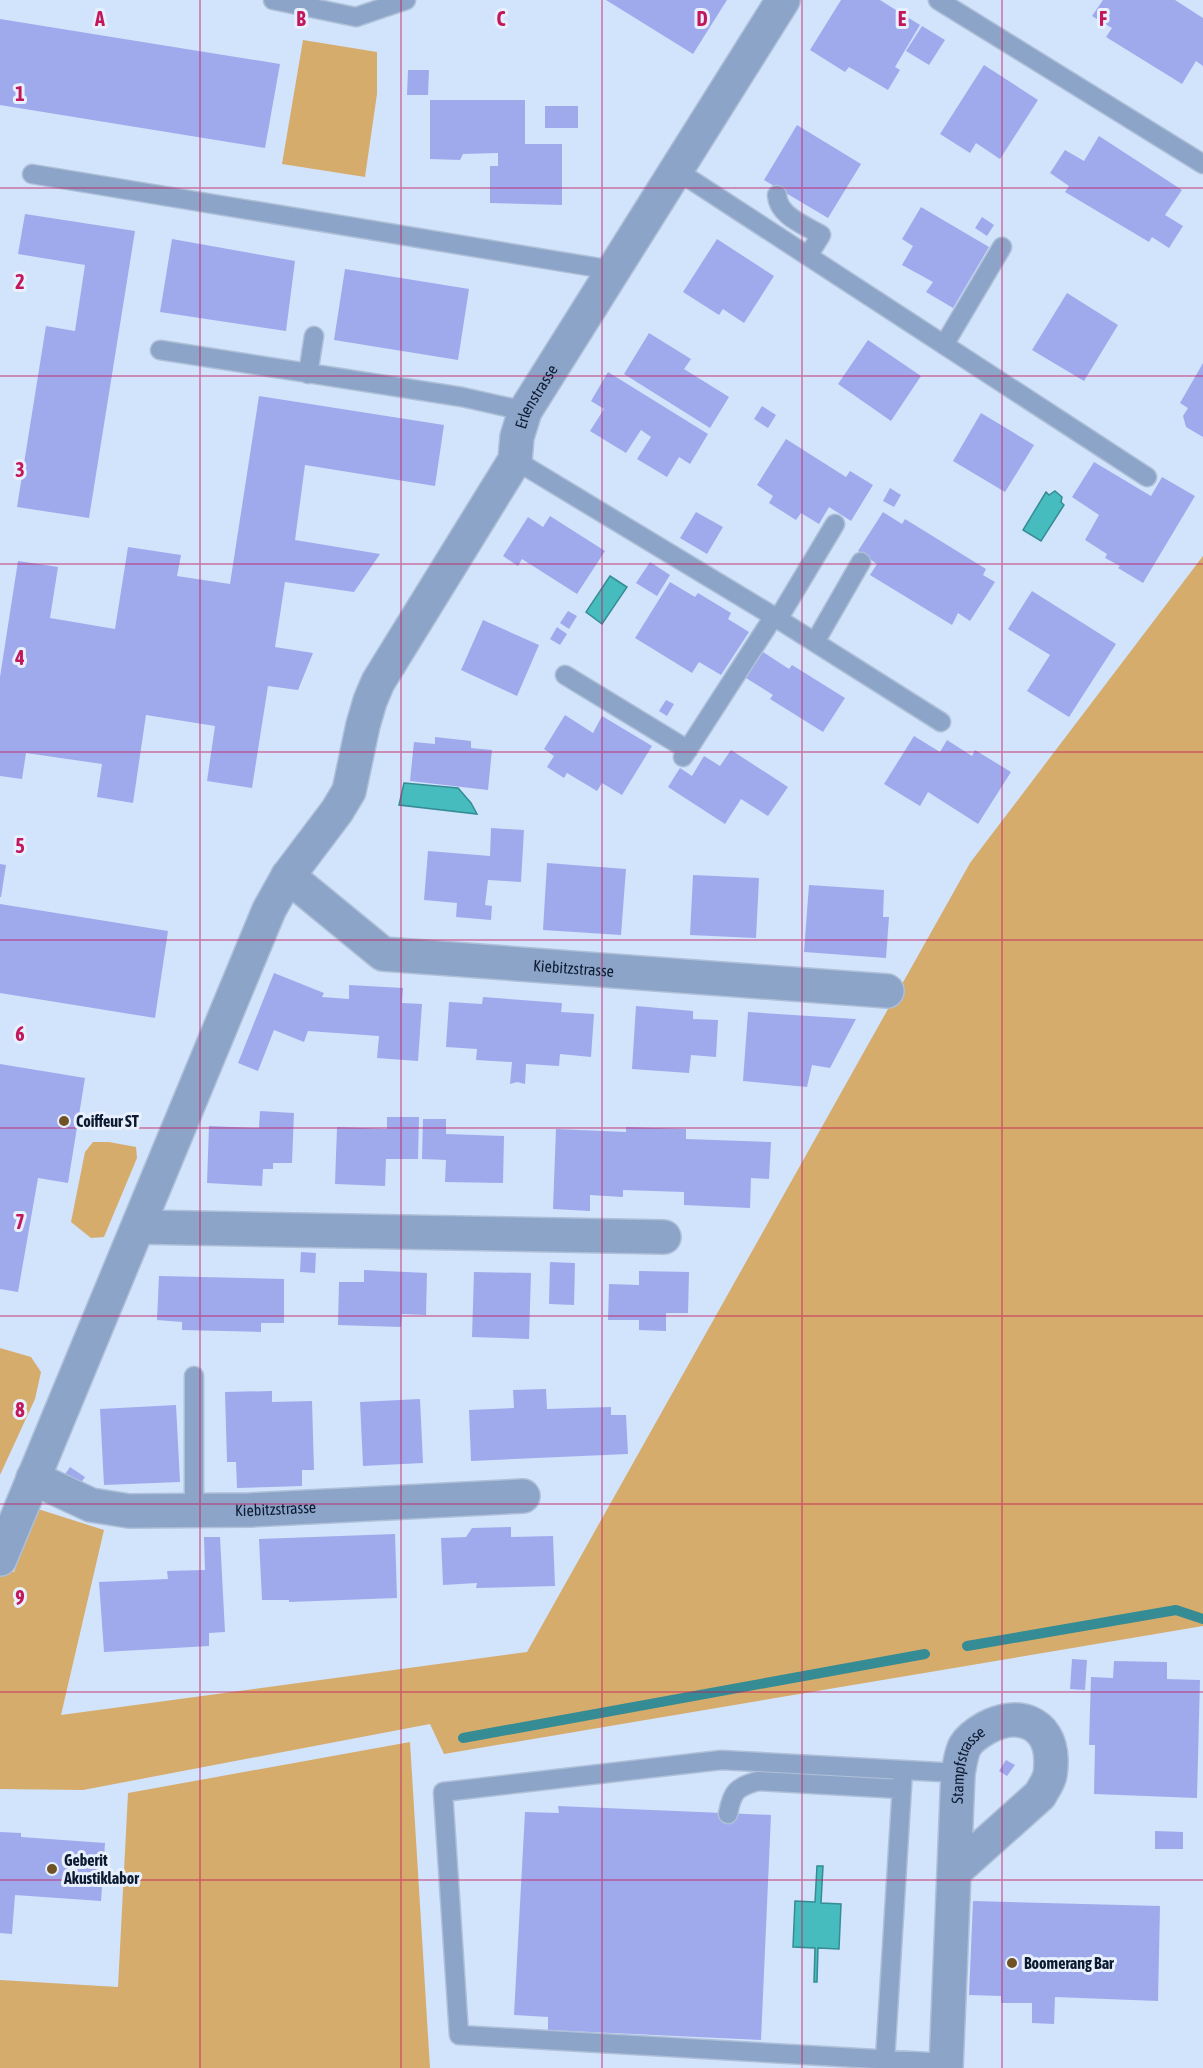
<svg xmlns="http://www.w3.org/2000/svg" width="1203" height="2068" viewBox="0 0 1203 2068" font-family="'Asap Condensed',sans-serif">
	<rect width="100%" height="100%" fill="#d2e3fc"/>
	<!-- green -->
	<path fill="#d6ac6d" d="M303 40 377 52V94L365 177 282 164Z
		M1203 556V1626L444 1754 430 1724 83 1790 0 1789V1568L14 1572 38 1509 104 1530 61 1715 527 1652 970 863Z
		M93 1142H109L136 1147 137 1158 104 1237 91 1238 71 1222 85 1152Z
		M0 1348 31 1357 41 1372 35 1399 0 1475Z
		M410 1742 430 2068H0V1980L118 1987 128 1793Z"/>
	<!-- water -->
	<path fill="#46bcbe" stroke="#358c94" stroke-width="1.5" d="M1055 491 1062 497 1061 502 1064 505 1041 541 1023 530 1046 492 1049 495Z
		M610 576 627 587 602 624 586 612Z
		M404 783 458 788 471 803 477 814 399 805Z
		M817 1866H823L821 1903 841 1904 839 1949 818 1948 817 1982H814L815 1948 793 1947 795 1901 815 1902Z"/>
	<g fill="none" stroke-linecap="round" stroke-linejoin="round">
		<!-- stream -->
		<path stroke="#358c94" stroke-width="10" d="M967 1646 1176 1610 1203 1619
			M463 1738 925 1654"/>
	</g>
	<!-- building -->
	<path fill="#9faaed" d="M606 0H727L693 54Z
		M841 0H880L920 25 895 67 900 70 888 90 849 67 845 72 810 50Z
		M1103 0H1175L1203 18V66L1196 61 1182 84 1106 37 1112 28 1092 16Z
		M0 19 280 64 265 148 0 105Z
		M922 26 945 40 929 65 906 51Z
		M984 65 1038 100 1000 159 976 143 970 153 940 134Z
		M408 70H429L428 95H407Z
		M430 100H525V144H562V205L490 203V166H498V153L463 154 460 160 430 159Z
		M545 106H578V128H545Z
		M797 125 861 164 828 218 764 180Z
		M1099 136 1182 190 1165 215 1183 226 1169 248 1152 237 1149 242 1065 192 1069 186 1050 173 1065 150 1084 161Z
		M921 207 989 247 953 308 926 292 933 282 902 265 913 246 902 239Z
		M25 214 135 231 89 518 17 507 46 326 75 331 85 265 18 254Z
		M982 217 994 225 987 236 975 228Z
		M172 239 295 261 286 331 160 312Z
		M717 239 774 276 744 323 723 309 719 315 683 292Z
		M345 269 469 289 458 360 334 340Z
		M1067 293 1118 325 1084 381 1032 350Z
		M649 333 691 359 684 369 729 397 710 428 624 374Z
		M868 340 921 376 891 421 838 384Z
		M1203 363V437L1186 427 1183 416 1188 408 1180 403Z
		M608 372 708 434 690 464 679 457 667 477 637 459 651 437 641 430 626 453 590 431 604 409 591 401Z
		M259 396 444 425 435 486 305 465 295 540 380 554 354 592 285 582 275 647 313 653 298 690 268 686 252 788 207 781 215 726 146 715 133 803 97 797 102 764 26 753 22 779 0 776V677L18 561 58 567 50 618 115 629 128 547 181 555 177 576 230 584Z
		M762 406 776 415 768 428 754 419Z
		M981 413 1034 445 1005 492 953 461Z
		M786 439 846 477 850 471 873 485 851 521 829 507 819 524 801 513 796 520 769 503 773 496 757 485Z
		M1094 462 1151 496 1162 477 1195 496 1143 583 1118 568 1120 566 1105 558 1107 554 1085 540 1099 515 1072 497Z
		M890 488 901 495 894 507 883 501Z
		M696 512 723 527 707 554 680 538Z
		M883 512 902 524 905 519 986 569 983 575 995 582 970 621 958 613 952 625 870 575 877 564 858 551Z
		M550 516 605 551 577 594 522 559 518 566 503 556 528 517 543 527Z
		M650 562 670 575 657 596 636 583Z
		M670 582 695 597 698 593 731 613 728 619 749 632 721 675 699 662 692 673 635 638Z
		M1032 591 1116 644 1069 717 1027 691 1050 655 1008 629Z
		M568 611 577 616 569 629 560 623Z
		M483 620 539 645 517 696 461 670Z
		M557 627 567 634 560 645 550 639Z
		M763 652 789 669 792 665 845 698 823 732 770 699 773 695 746 678Z
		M666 700 674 704 667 716 659 711Z
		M565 715 593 733 602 716 652 746 622 795 602 783 597 791 567 773 564 778 547 767 554 756 544 749Z
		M914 736 940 752 947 740 972 756 975 750 1011 772 978 824 928 792 920 806 884 784Z
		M435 737 471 741V748L492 750 488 790 410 781 414 742 435 744Z
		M731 750 788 787 768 816 741 799 725 824 668 787 680 768 692 776 704 756 720 766Z
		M491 828 524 830 521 882 488 880 485 905 492 906 491 920 456 917 457 903 424 900 428 851 490 856Z
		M547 863 626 869 621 935 543 930Z
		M0 864 6 865 1 897H0Z
		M693 875 759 878 756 938 690 935Z
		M809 885 884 890 883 917H889L886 958 804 952Z
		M0 904 168 931 155 1018 0 993Z
		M274 973 324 993 322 997 349 999V985L403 988 402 1003 422 1004 418 1061 377 1058 379 1036 308 1031 304 1042 274 1030 258 1071 238 1063Z
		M483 997 562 1003 561 1012 594 1014 591 1057 560 1054 559 1066 526 1064 525 1084 517 1082 510 1084 512 1062 476 1060 477 1049 446 1047 449 1002 482 1004Z
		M636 1006 693 1011V1019L718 1020 716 1057 691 1055 689 1073 632 1069Z
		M748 1012 856 1019 830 1068 812 1065 807 1087 743 1081Z
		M0 1064 85 1078 68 1183 38 1178 18 1292 0 1289Z
		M260 1111 294 1113 292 1163H273V1169H263L262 1186 207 1183 209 1126 259 1128Z
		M387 1117H419L418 1159H386L385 1186 335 1184 337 1127 387 1129Z
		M423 1119H446V1134L504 1136 503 1183 445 1182 446 1160 422 1159Z
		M626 1127 686 1129V1139L771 1142 769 1179 751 1178 750 1208 684 1205V1192L623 1190V1197L590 1195V1211L553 1209 556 1129 626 1132Z
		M301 1252 316 1253 315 1273 300 1272Z
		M550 1262 575 1263 574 1305 549 1304Z
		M364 1270 427 1273 426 1315 402 1314 401 1327 338 1325 339 1282H364Z
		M639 1271 689 1272 688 1313H666V1331L639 1330V1320H608L609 1284 639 1285Z
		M474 1272 531 1273 529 1339 472 1337Z
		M159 1276 284 1279V1323H261V1332L182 1330V1322L157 1320Z
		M546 1389 547 1409 611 1407V1415H626L628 1454 471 1461 469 1410 514 1408 513 1390Z
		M272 1391V1402L312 1401 314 1470H302V1486L237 1488 236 1462H227L225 1392Z
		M420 1399 423 1463 363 1466 360 1402Z
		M176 1405 180 1482 104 1485 100 1409Z
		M70 1467 85 1477 76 1490 61 1480Z
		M511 1527V1537L553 1536 555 1586 476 1588 477 1583 443 1585 441 1538 466 1537 472 1528Z
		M395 1534 397 1598 289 1602V1600H262L259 1539Z
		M204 1537H220L225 1632 209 1633V1646L104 1652 99 1582 168 1579 167 1571 205 1570Z
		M1072 1659 1087 1660 1085 1690 1070 1689Z
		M1114 1661 1167 1662V1679L1200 1680 1197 1798 1094 1794 1095 1745H1089L1091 1677 1113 1678Z
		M1006 1760 1015 1765 1007 1776 999 1771Z
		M558 1806 771 1815 761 2040 548 2030V2017L514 2015 525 1812 559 1813Z
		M1155 1831 1183 1832V1849H1155Z
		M0 1832 21 1833V1837L105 1843 101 1901 15 1895 12 1934 0 1933Z
		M973 1901 1160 1906 1158 2001 1055 1997 1054 2024 1032 2023V2003H1001V1996L969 1995Z"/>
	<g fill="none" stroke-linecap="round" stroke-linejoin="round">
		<defs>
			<path id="lane" d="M273 0 356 17 406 0
				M938 0 1203 164
				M676 170 1147 477
				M32 174 612 270
				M777 195C778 216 805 225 821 235L808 256
				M944 345 1002 247
				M160 350 462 397 525 411
				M308 374 314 336
				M515 460 778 619 941 722
				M778 619 835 524
				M815 642 861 562
				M565 675 688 750
				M683 757 774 616
				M194 1376V1511
				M728 1814C732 1792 736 1787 758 1781L901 1789
				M885 2060 903 1770
				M946 2063 459 2035 443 1792 721 1760 958 1773"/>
			<g id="street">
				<path id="s1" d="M288 876 383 954 887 991"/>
				<path d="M139 1227 664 1237"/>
				<path id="s2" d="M33 1478 91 1505 129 1511 250 1510 523 1496"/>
				<path id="s3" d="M0 1559 269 910 288 876 337 811 349 791 363 725 370 701 378 682 515 460 517 437 525 411 783 0"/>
				<path id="s4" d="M946 2068 958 1773C960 1765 961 1753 965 1746 969 1739 979 1732 986 1728 1017 1711 1050 1721 1051 1760 1051 1766 1051 1773 1049 1778 1047 1784 1043 1789 1040 1795L954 1872"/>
			</g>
		</defs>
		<!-- lane casing -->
		<use href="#lane" stroke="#aebfd8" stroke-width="21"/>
		<!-- street casing -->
		<use href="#street" stroke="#aebfd8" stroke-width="36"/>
		<!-- lane -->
		<use href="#lane" stroke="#8ca4c7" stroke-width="18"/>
		<!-- street -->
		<use href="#street" stroke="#8ca4c7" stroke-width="33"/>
	</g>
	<!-- grid -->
	<path fill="none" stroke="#c2185b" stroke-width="1.5" stroke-opacity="0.55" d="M200 0V2068M401 0V2068M602 0V2068M802 0V2068M1002 0V2068M0 188H1203M0 376H1203M0 564H1203M0 752H1203M0 940H1203M0 1128H1203M0 1316H1203M0 1504H1203M0 1692H1203M0 1880H1203"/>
	<!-- markers -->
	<g fill="#6f5326" stroke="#e7f0fc" stroke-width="2">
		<circle cx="64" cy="1121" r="6"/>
		<circle cx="52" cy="1869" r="6"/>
		<circle cx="1012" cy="1963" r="6"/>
	</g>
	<g text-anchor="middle" stroke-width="6" stroke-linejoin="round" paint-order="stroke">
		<!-- street labels -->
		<g font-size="16" fill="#0c1b32" stroke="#e7f0fc">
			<text dy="6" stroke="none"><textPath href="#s3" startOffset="1288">Erlenstrasse</textPath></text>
			<text dy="6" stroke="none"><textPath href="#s1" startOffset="314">Kiebitzstrasse</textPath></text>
			<text dy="6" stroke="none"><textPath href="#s2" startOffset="249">Kiebitzstrasse</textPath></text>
			<text dy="6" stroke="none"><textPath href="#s4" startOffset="306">Stampfstrasse</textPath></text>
		</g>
		<!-- poi labels -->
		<g font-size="16" font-weight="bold" fill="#0c1b32" stroke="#e7f0fc" text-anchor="start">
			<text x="76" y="1127">Coiffeur ST</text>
			<text x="64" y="1866">Geberit<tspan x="64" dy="18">Akustiklabor</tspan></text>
			<text x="1024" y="1969">Boomerang Bar</text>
		</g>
	</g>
	<g font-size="20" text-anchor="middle" font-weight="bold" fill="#c2185b" stroke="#e7f0fc" stroke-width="6" stroke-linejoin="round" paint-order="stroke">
		<text x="100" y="26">A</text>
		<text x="301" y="26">B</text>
		<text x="501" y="26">C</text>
		<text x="702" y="26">D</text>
		<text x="902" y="26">E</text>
		<text x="1103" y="26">F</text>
		<text x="20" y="101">1</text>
		<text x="20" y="289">2</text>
		<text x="20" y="477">3</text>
		<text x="20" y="665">4</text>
		<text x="20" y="853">5</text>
		<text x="20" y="1041">6</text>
		<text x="20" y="1229">7</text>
		<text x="20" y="1417">8</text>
		<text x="20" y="1605">9</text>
	</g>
</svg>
